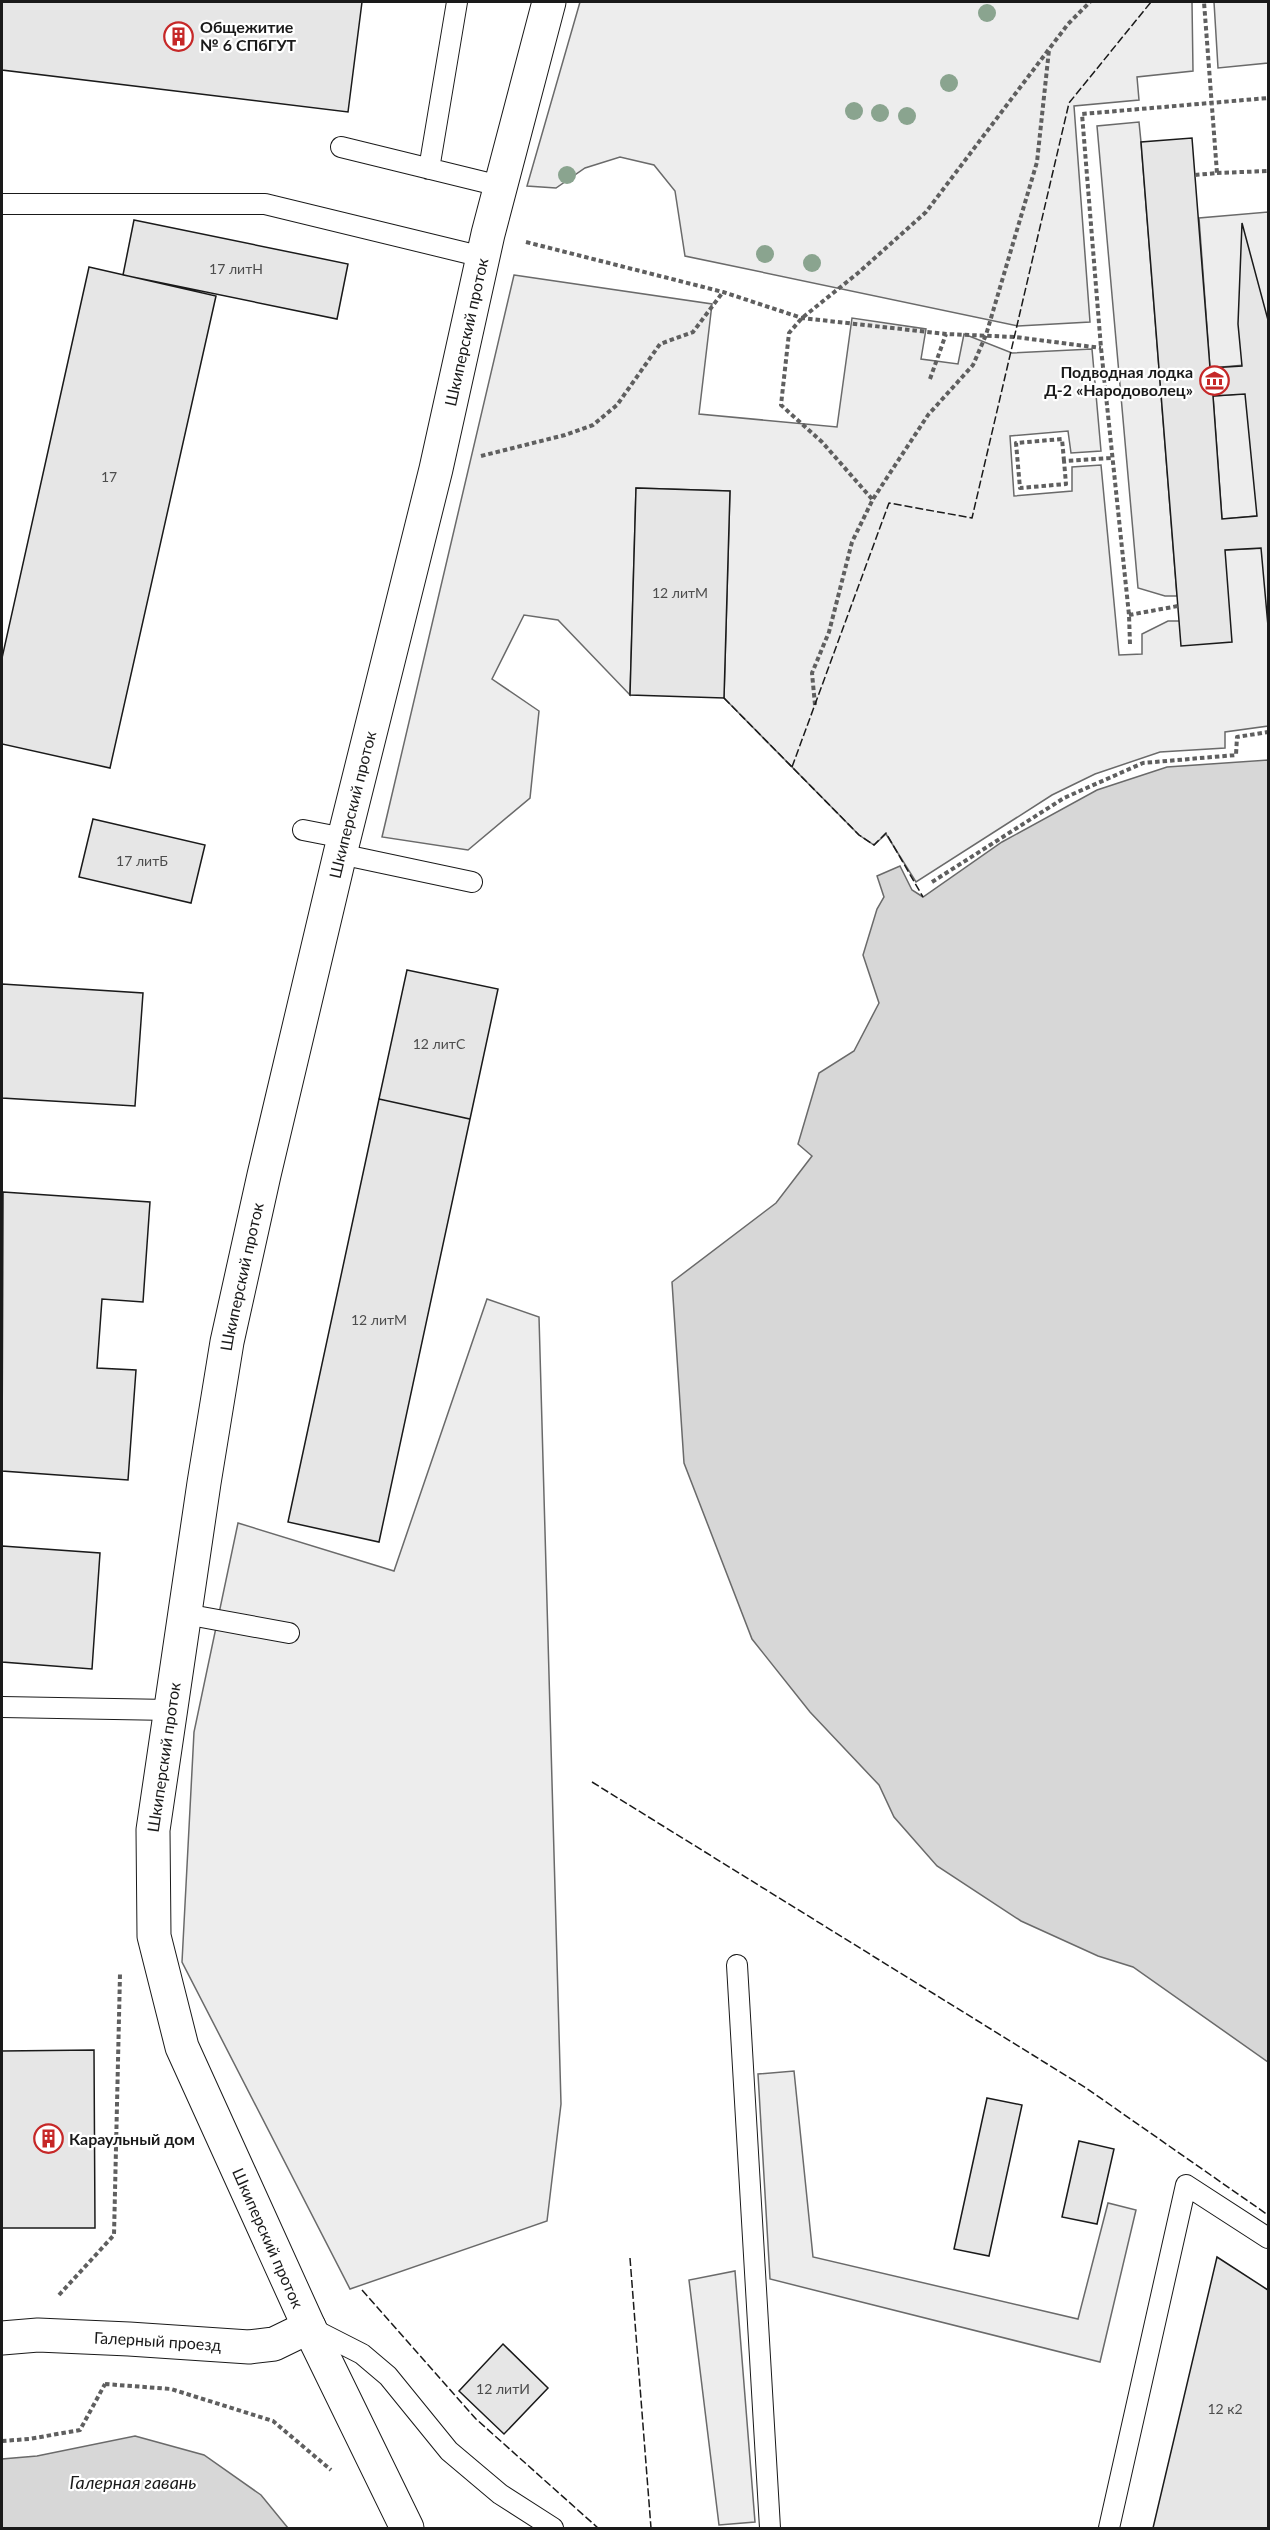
<svg xmlns="http://www.w3.org/2000/svg" width="1270" height="2530" viewBox="0 0 1270 2530" font-family="Lato,sans-serif">
	<rect width="100%" height="100%" fill="#fff"/>
	<!-- built -->
	<path fill="#ededed" stroke="#6a6a6a" stroke-width="1.5" d="M580 2H1192L1193 71 1137 77 1139 100 1074 106 1090 322 1018 326 685 256 675 191 654 165 620 157 585 168 556 188 527 186Z
		M1214 2H1268V63L1218 68Z
		M1139 122 1141 142 1177 596H1165L1138 588 1097 126Z
		M1268 212V363L1210 368 1199 218Z
		M514 275 712 304 699 414 837 427 852 318 926 329 921 359 958 364 964 334 1012 353 1092 349 1101 451 1071 453 1068 431 1010 436 1014 496 1072 491V467L1101 465 1119 655 1142 654V634L1168 621H1180L1225 550 1268 548V726L1225 732V748L1160 752 1095 774 1052 795 916 882 886 834 874 845 859 835 724 698 730 491 636 488 630 695 558 620 524 615 492 679 539 711 530 798 468 850 382 837Z
		M1268 392V515L1222 519 1213 396Z
		M487 1299 539 1317 561 2104 547 2221 350 2289 182 1962 194 1732 238 1523 394 1571Z
		M794 2071 813 2257 1078 2319 1108 2203 1136 2210 1100 2362 770 2279 758 2074Z
		M735 2271 755 2522 719 2525 689 2280Z"/>
	<!-- water -->
	<path fill="#d7d7d7" stroke="#6a6a6a" stroke-width="1.5" d="M1268 760V2062L1133 1967 1098 1956 1021 1921 937 1866 894 1817 879 1785 810 1712 752 1639 684 1463 672 1282 776 1203 812 1156 798 1144 819 1073 854 1051 879 1003 863 955 877 909 884 897 877 876 900 866 912 890 923 897 1002 842 1097 790 1167 767Z
		M135 2436 204 2455 261 2495 288 2528H2V2459L37 2456Z"/>
	<!-- building -->
	<path fill="#e6e6e6" stroke="#1a1a1a" stroke-width="1.5" fill-rule="evenodd" d="M2 2H362L348 112 2 70Z
		M1192 138 1210 368 1242 366 1238 324 1242 223 1268 320V626L1261 548 1225 550 1232 642 1181 646 1141 142ZM1245 394 1257 516 1222 519 1213 396Z
		M134 220 348 264 337 319 123 275Z
		M89 267 216 296 110 768 2 744V658Z
		M636 488 730 491 724 698 630 695Z
		M93 819 205 845 191 903 79 877Z
		M407 970 498 989 470 1119 379 1099Z
		M2 984 143 993 135 1106 2 1098Z
		M379 1099 470 1119 379 1542 288 1522Z
		M3 1192 150 1202 143 1302 102 1299 97 1368 136 1370 128 1480 2 1471Z
		M2 1546 100 1553 92 1669 2 1662Z
		M94 2050 95 2228H2V2051Z
		M987 2098 1022 2105 989 2256 954 2249Z
		M1079 2141 1114 2149 1097 2224 1062 2217Z
		M1217 2257 1268 2290V2528H1153Z
		M503 2344 548 2388 504 2434 459 2391Z"/>
	<g fill="none" stroke-linecap="round" stroke-linejoin="round">
		<defs>
			<path id="lane" d="M341 147 500 186
				M429 169 457 2
				M2 204H265L483 257
				M303 830 344 838
				M340 854 472 882
				M185 1614 289 1633
				M2 1707 170 1710
				M737 1965 770 2528
				M309 2327 362 2354 388 2376 449 2451 500 2494 553 2528
				M1109 2528 1186 2185 1268 2238"/>
			<g id="street">
				<path id="s1" d="M2 2338 38 2335 129 2339 249 2347 274 2344 309 2327"/>
				<path id="s2" d="M407 2528 309 2327 182 2047 154 1936 153 1830 204 1483 227 1342 264 1175 340 854 436 469 488 234 549 2"/>
			</g>
		</defs>
		<!-- lane casing -->
		<use href="#lane" stroke="#1a1a1a" stroke-width="22"/>
		<!-- street casing -->
		<use href="#street" stroke="#1a1a1a" stroke-width="35"/>
		<!-- path -->
		<path stroke="#5f5f5f" stroke-width="4" stroke-dasharray="4.5 3" stroke-linecap="butt" d="M1217 173 1268 171
			M1195 175 1217 173 1204 2
			M526 242 723 292 802 318 946 334 1015 337 1101 348
			M930 379 946 334
			M481 456 565 435 593 425 617 405 660 344 693 332 723 292
			M1064 461 1062 439 1016 443 1020 488 1066 484 1064 461 1112 458
			M872 499 822 442 781 405 789 333 802 318 858 273 926 212 1068 24 1090 2
			M1129 615 1178 606
			M1130 644 1129 615 1101 348 1082 114 1268 98
			M815 705 812 673 829 632 852 542 873 499 928 415 973 365 986 335 1037 162 1049 50
			M932 882 1064 798 1143 763 1236 755 1237 737 1268 732
			M59 2295 114 2235 120 1974
			M105 2384 171 2389 273 2421 331 2470
			M2 2441 29 2439 80 2430 105 2384"/>
		<!-- lane -->
		<use href="#lane" stroke="#fff" stroke-width="20"/>
		<!-- street -->
		<use href="#street" stroke="#fff" stroke-width="33"/>
		<!-- fence -->
		<path stroke="#1a1a1a" stroke-width="1.5" stroke-dasharray="8 3" stroke-linecap="butt" d="M724 698 859 835 874 845 886 833 923 897
			M792 767 889 503 972 518 1069 103 1151 2
			M592 1782 1086 2088 1268 2215
			M630 2258 651 2528
			M362 2290 476 2419 598 2528"/>
	</g>
	<!-- trees -->
	<g fill="#8aa48f">
		<circle cx="987" cy="13" r="9"/>
		<circle cx="949" cy="83" r="9"/>
		<circle cx="854" cy="111" r="9"/>
		<circle cx="880" cy="113" r="9"/>
		<circle cx="907" cy="116" r="9"/>
		<circle cx="567" cy="175" r="9"/>
		<circle cx="765" cy="254" r="9"/>
		<circle cx="812" cy="263" r="9"/>
	</g>
	<!-- icons -->
	<defs>
		<symbol id="building-ring" viewBox="-11 -11 22 22"><circle r="9.5" fill="#fff" stroke="#c62828" stroke-width="1.5"/><path d="M-4-6H4V6H1V3H-1V6H-4ZM-2.5-4.3h1.7v1.8h-1.7ZM.8-4.3h1.7v1.8H.8ZM-2.5-1h1.7V.8h-1.7ZM.8-1h1.7V.8H.8Z" fill="#c62828"/></symbol>
		<symbol id="museum-ring" viewBox="-11 -11 22 22"><circle r="9.5" fill="#fff" stroke="#c62828" stroke-width="1.5"/><path d="M0-6L6-3V-2H-6V-3ZM-5-1h2V3h-2ZM-1-1h2V3h-2ZM3-1h2V3H3ZM-6 4H6V6H-6Z" fill="#c62828"/></symbol>
	</defs>
	<g fill-rule="evenodd">
		<use href="#building-ring" x="162" y="20" width="33" height="33"/>
		<use href="#museum-ring" x="1198" y="364" width="33" height="33"/>
		<use href="#building-ring" x="32" y="2122" width="33" height="33"/>
	</g>
	<g text-anchor="middle" stroke-width="4.5" stroke-linejoin="round" paint-order="stroke">
		<!-- number labels -->
		<g font-size="14" fill="#4d4d4d">
			<text x="236" y="274">17 литН</text>
			<text x="109" y="482">17</text>
			<text x="680" y="598">12 литМ</text>
			<text x="142" y="866">17 литБ</text>
			<text x="439" y="1049">12 литС</text>
			<text x="379" y="1325">12 литМ</text>
			<text x="503" y="2394">12 литИ</text>
			<text x="1225" y="2414">12 к2</text>
		</g>
		<!-- poi labels -->
		<g font-size="16" font-weight="bold" fill="#1a1a1a" stroke="#fff" text-anchor="start">
			<text x="200" y="33">Общежитие<tspan x="200" dy="18">№ 6 СПбГУТ</tspan></text>
			<text x="1193" y="378" text-anchor="end">Подводная лодка<tspan x="1193" dy="18">Д-2 «Народоволец»</tspan></text>
			<text x="69" y="2145">Караульный дом</text>
		</g>
		<!-- street labels -->
		<g font-size="16" fill="#1a1a1a" stroke="#fff">
			<text dy="6" stroke="none"><textPath href="#s2" startOffset="2283">Шкиперский проток</textPath></text>
			<text dy="6" stroke="none"><textPath href="#s2" startOffset="1797">Шкиперский проток</textPath></text>
			<text dy="6" stroke="none"><textPath href="#s2" startOffset="1312">Шкиперский проток</textPath></text>
			<text dy="6" stroke="none"><textPath href="#s2" startOffset="825">Шкиперский проток</textPath></text>
			<text transform="translate(268 2238) rotate(66)" y="6">Шкиперский проток</text>
			<text dy="6" stroke="none"><textPath href="#s1" startOffset="156">Галерный проезд</textPath></text>
		</g>
		<!-- water labels -->
		<g font-size="18" font-style="italic" fill="#1a1a1a" stroke="#fff">
			<text x="133" y="2489">Галерная гавань</text>
		</g>
	</g>
	<!-- border -->
	<rect width="1270" height="2530" fill="none" stroke="#1a1a1a" stroke-width="6"/>
</svg>
